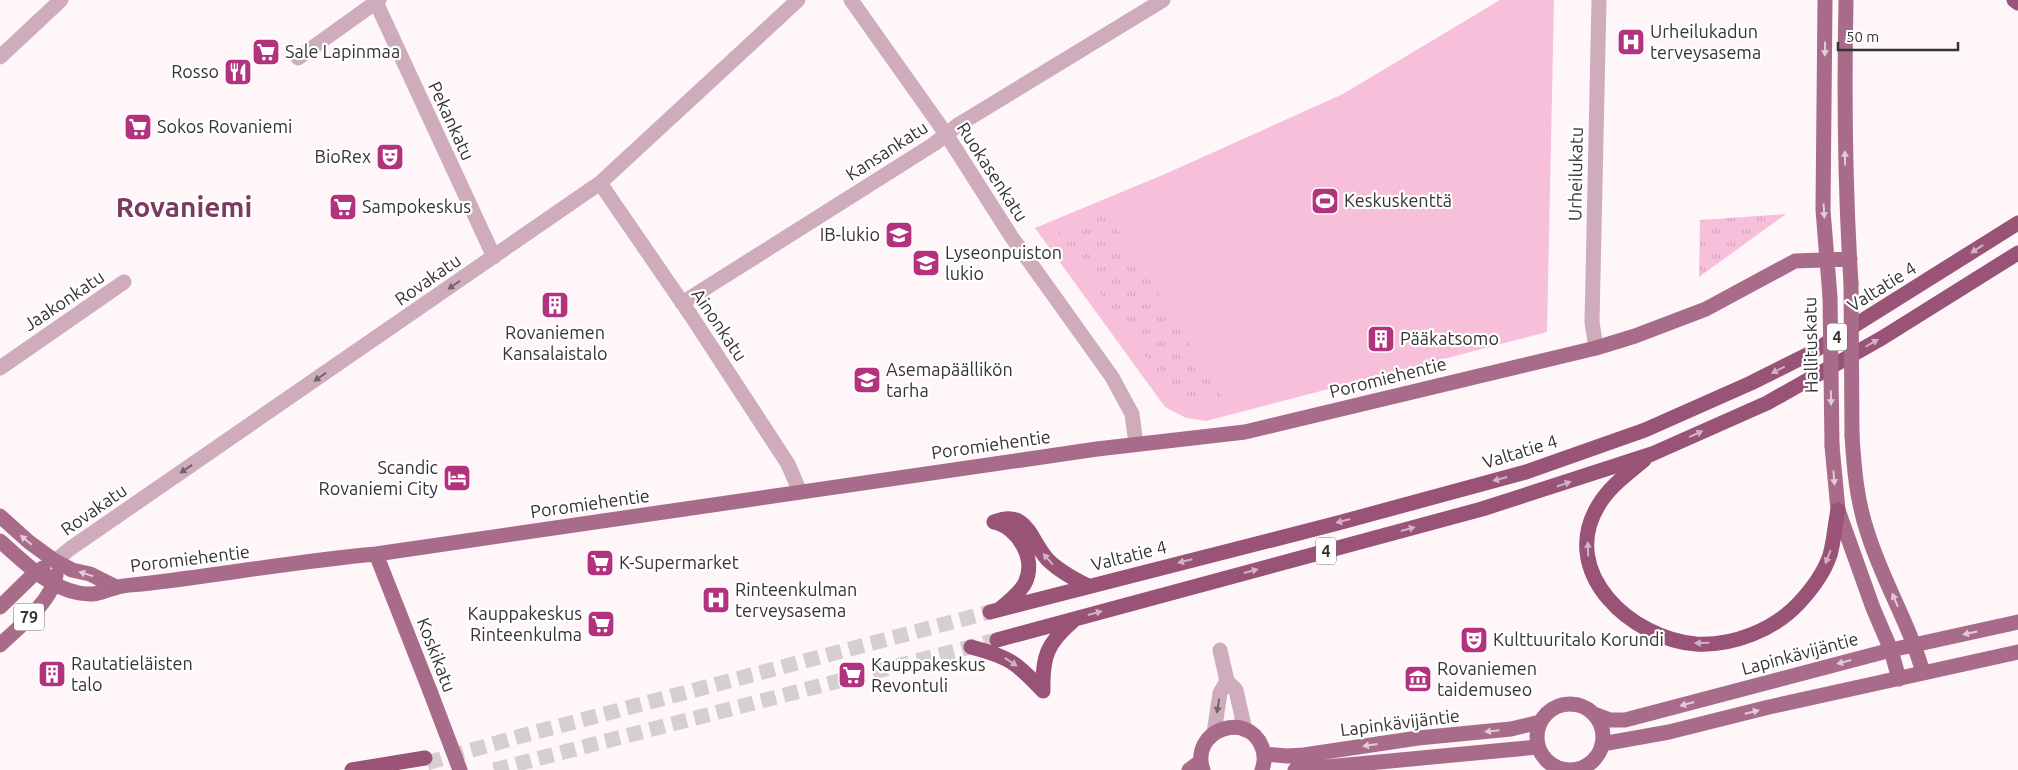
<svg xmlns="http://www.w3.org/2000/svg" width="2018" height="770" viewBox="0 0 2018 770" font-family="Ubuntu,sans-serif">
	<defs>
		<pattern id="park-tufts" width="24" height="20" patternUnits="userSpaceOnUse" patternTransform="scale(1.25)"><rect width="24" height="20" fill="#f8bfda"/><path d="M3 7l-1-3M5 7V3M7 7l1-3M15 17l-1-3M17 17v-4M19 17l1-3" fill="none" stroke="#d5a5bc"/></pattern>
	</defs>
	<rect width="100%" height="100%" fill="#fef6f9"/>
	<!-- grass -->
	<path fill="#f8bfda" d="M1500 0H1554L1547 332 1206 421 1186 418 1165 407 1035 228 1165 174 1343 94Z"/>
	<!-- park -->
	<path fill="url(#park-tufts)" d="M1105 208 1225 401 1181 405 1057 233Z
		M1786 214 1699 277 1700 220Z"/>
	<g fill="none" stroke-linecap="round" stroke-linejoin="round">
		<!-- highway-tunnel -->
		<path stroke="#d6cfd2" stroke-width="15" stroke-dasharray="15 8" stroke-linecap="butt" d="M427 763 521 736 990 612
			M494 770 997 640"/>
		<!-- minor -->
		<path stroke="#cfacbc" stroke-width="15" d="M375 0 494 257
			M851 0 946 134 1011 236 1112 377 1132 414 1136 444
			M0 57 61 0
			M298 58 379 0
			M600 183 690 314 788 464 800 492
			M682 303 934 144 958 125 1163 0
			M1596 348 1592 322 1599 0
			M0 368 124 282
			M55 561 71 548 600 183 798 0
			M1220 650 1227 681 1236 690 1245 730
			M1214 733 1220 693 1227 681"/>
		<!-- major -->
		<path stroke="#a86b89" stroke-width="15" d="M1825 0 1823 210 1830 297
			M1846 0C1844 95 1845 189 1851 283
			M1852 435C1854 469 1857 502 1868 534 1883 582 1910 625 1923 673
			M1832 446 1838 510 1873 608 1891 650 1899 679
			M0 516 29 542 55 561 72 570 90 574 116 587
			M0 541C23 561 47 587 79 593 97 596 99 592 115 588 123 585 133 585 142 584 220 575 298 561 376 554L1097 449 1245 432 1596 348 1635 336 1706 309 1795 261 1850 259
			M376 554 430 691
			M0 607 36 572 43 568
			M0 645C18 628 53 600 56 575
			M1537 737a33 33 0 1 1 66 0a33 33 0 1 1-66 0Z
			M1594 714 1610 720H1625L1891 650 2018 622
			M1602 744 1669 732 1769 707 2018 652
			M1264 754 1287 756 1304 755 1418 738 1511 729 1540 722
			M1189 770 1201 761
			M1203 770C1189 731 1247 709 1262 747 1265 755 1265 762 1262 770
			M1295 770 1538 747"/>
		<!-- highway -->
		<path stroke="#985377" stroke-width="15" d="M2014 0 2018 3
			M1644 460C1627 474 1609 487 1598 506 1558 573 1632 639 1696 644 1733 646 1774 630 1799 603 1812 589 1824 573 1830 555 1834 541 1835 524 1838 510
			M994 522C1028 508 1030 541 1048 560 1059 571 1074 579 1088 586
			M994 522C1018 527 1037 559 1025 583 1020 593 1009 601 1001 608
			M990 612 1338 523 1526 472 1645 430 1751 383 1809 354 2018 223
			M997 640 1482 509 1652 454 1767 403 1882 338 2018 253
			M971 647C1009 657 1016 662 1043 691
			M1043 691C1042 657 1047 643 1073 621
			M352 770 425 758"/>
		<!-- major-bridge -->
		<path stroke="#a86b89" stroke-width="15" d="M1851 283 1852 435
			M1830 297 1832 446
			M430 691 460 770"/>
	</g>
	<!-- one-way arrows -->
	<defs><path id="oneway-solid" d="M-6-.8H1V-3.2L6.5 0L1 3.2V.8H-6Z" transform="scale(1.25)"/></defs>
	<g fill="#e1cbd6">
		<use href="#oneway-solid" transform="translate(1825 49) rotate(91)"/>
		<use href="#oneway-solid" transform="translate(1845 158) rotate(-91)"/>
		<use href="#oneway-solid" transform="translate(1824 211) rotate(87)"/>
		<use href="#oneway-solid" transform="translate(1831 398) rotate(89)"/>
		<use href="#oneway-solid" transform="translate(1834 478) rotate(85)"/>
		<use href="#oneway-solid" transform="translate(26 540) rotate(-140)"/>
		<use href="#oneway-solid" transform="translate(86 574) rotate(-163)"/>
		<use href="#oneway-solid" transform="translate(1895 600) rotate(-113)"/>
		<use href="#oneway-solid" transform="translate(1970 633) rotate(168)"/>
		<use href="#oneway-solid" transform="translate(1844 662) rotate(165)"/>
		<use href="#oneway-solid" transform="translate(1687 704) rotate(165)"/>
		<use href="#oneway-solid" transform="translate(1752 712) rotate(-14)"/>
		<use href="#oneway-solid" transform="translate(1492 731) rotate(174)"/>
		<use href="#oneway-solid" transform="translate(1370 745) rotate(172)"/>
	</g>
	<g fill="#d1b2c2">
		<use href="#oneway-solid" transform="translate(1977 249) rotate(147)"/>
		<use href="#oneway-solid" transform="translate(1872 343) rotate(-30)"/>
		<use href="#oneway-solid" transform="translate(1778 370) rotate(153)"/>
		<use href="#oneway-solid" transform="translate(1696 434) rotate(-24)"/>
		<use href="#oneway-solid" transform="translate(1500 479) rotate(165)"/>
		<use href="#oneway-solid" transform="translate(1564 484) rotate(-19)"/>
		<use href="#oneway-solid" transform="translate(1343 521) rotate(165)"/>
		<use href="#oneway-solid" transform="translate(1408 529) rotate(-15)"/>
		<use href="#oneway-solid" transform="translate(1588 549) rotate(-92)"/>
		<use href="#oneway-solid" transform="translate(1828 557) rotate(111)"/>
		<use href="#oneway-solid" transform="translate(1048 559) rotate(-132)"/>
		<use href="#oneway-solid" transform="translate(1185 561) rotate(166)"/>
		<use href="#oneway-solid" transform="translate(1251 571) rotate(-15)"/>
		<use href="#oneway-solid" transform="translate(1095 613) rotate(-15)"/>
		<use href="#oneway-solid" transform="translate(1702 643) rotate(179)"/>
		<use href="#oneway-solid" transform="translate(1011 662) rotate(33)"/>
	</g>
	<g fill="#73636a">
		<use href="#oneway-solid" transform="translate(454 285) rotate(145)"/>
		<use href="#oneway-solid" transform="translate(320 377) rotate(145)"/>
		<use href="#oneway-solid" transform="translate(186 469) rotate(146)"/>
		<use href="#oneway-solid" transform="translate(1218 706) rotate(99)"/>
	</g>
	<!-- icons -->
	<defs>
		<symbol id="hospital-square" viewBox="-11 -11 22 22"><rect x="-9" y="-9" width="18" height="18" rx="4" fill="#b3327e" stroke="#fff"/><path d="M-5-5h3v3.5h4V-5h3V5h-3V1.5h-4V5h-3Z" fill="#fff"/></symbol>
		<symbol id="supermarket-square" viewBox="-11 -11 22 22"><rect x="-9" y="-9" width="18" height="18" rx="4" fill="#b3327e" stroke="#fff"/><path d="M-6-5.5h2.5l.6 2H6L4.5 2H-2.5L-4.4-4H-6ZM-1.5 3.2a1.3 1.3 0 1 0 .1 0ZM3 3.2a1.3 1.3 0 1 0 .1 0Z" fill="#fff"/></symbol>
		<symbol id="restaurant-square" viewBox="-11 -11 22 22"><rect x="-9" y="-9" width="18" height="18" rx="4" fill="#b3327e" stroke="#fff"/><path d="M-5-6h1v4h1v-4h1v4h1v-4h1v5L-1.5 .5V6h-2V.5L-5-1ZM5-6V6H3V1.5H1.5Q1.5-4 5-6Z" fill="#fff"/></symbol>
		<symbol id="theatre-square" viewBox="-11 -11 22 22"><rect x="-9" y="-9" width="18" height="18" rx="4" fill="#b3327e" stroke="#fff"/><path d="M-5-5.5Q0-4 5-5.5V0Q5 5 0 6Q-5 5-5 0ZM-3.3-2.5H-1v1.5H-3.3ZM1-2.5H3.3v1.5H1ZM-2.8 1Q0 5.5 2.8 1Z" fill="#fff"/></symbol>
		<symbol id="stadium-square" viewBox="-11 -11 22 22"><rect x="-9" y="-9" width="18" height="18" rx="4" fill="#b3327e" stroke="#fff"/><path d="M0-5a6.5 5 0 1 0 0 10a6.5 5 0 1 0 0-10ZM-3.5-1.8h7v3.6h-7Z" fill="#fff"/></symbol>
		<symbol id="school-square" viewBox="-11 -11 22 22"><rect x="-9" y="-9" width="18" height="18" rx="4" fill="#b3327e" stroke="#fff"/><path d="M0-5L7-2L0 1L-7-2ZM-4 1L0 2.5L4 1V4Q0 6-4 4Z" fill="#fff"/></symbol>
		<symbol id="building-square" viewBox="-11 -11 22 22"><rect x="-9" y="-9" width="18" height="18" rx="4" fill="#b3327e" stroke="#fff"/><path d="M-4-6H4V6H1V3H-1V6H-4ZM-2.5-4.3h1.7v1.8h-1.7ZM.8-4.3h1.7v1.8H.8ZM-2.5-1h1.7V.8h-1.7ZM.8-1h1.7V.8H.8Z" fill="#fff"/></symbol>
		<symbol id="hotel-square" viewBox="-11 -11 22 22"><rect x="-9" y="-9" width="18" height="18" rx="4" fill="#b3327e" stroke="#fff"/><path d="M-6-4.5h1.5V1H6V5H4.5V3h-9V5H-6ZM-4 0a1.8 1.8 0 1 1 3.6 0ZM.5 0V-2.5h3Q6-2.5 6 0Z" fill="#fff"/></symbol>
		<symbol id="museum-square" viewBox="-11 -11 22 22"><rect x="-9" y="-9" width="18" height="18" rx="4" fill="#b3327e" stroke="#fff"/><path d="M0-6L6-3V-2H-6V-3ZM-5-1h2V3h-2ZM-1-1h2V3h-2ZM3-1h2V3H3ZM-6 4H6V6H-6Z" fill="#fff"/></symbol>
	</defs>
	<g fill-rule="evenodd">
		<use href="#hospital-square" x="1615" y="26" width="32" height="32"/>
		<use href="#supermarket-square" x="250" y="36" width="32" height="32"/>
		<use href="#restaurant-square" x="222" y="56" width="32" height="32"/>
		<use href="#supermarket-square" x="122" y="111" width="32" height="32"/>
		<use href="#theatre-square" x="374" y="141" width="32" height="32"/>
		<use href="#stadium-square" x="1309" y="185" width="32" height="32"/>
		<use href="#supermarket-square" x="327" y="191" width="32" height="32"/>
		<use href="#school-square" x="883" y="219" width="32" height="32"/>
		<use href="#school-square" x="910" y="247" width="32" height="32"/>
		<use href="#building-square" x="539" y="289" width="32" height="32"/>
		<use href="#building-square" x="1365" y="323" width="32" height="32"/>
		<use href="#school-square" x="851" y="364" width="32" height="32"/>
		<use href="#hotel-square" x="441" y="462" width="32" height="32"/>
		<use href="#supermarket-square" x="584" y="547" width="32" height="32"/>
		<use href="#hospital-square" x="700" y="584" width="32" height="32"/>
		<use href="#supermarket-square" x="585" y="608" width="32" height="32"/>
		<use href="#theatre-square" x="1458" y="624" width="32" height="32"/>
		<use href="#building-square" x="36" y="658" width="32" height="32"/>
		<use href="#supermarket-square" x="836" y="659" width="32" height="32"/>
		<use href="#museum-square" x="1402" y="663" width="32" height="32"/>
	</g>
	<g text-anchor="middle" stroke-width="4.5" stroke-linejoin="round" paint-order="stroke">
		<!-- shield labels -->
		<g fill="#fff" stroke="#727071" stroke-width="1">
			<rect x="1827" y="323.5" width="20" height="27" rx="4"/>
			<rect x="1316" y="537.5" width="20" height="27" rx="4"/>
			<rect x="14" y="603.5" width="30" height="27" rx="4"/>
		</g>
		<g font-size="16" font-weight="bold" fill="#363334">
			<text x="1837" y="343">4</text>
			<text x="1326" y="557">4</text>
			<text x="29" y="623">79</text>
		</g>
		<!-- poi labels -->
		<g font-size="18" fill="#363334" stroke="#fff" text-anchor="start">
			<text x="1650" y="38">Urheilukadun<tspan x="1650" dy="21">terveysasema</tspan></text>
			<text x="285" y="58">Sale Lapinmaa</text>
			<text x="219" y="78" text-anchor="end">Rosso</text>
			<text x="157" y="133">Sokos Rovaniemi</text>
			<text x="371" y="163" text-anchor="end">BioRex</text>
			<text x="1344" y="207">Keskuskenttä</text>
			<text x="362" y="213">Sampokeskus</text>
			<text x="880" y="241" text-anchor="end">IB-lukio</text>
			<text x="945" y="259">Lyseonpuiston<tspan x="945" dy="21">lukio</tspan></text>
			<text x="555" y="339" text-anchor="middle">Rovaniemen<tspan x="555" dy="21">Kansalaistalo</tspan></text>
			<text x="1400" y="345">Pääkatsomo</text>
			<text x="886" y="376">Asemapäällikön<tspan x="886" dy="21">tarha</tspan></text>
			<text x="438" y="474" text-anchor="end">Scandic<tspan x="438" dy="21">Rovaniemi City</tspan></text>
			<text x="619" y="569">K-Supermarket</text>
			<text x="735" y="596">Rinteenkulman<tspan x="735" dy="21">terveysasema</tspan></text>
			<text x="582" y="620" text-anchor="end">Kauppakeskus<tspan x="582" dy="21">Rinteenkulma</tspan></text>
			<text x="1493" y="646">Kulttuuritalo Korundi</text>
			<text x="71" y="670">Rautatieläisten<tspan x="71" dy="21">talo</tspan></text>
			<text x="871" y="671">Kauppakeskus<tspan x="871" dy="21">Revontuli</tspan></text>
			<text x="1437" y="675">Rovaniemen<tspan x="1437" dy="21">taidemuseo</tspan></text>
		</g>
		<!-- street labels -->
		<g font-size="18" fill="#363334" stroke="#fff">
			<text transform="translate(451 121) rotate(65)" y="6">Pekankatu</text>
			<text transform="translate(887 151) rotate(-33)" y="6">Kansankatu</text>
			<text transform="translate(992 172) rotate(57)" y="6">Ruokasenkatu</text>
			<text transform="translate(1576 174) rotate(-89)" y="6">Urheilukatu</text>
			<text transform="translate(428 280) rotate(-35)" y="6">Rovakatu</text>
			<text transform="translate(1882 287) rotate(-32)" y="6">Valtatie 4</text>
			<text transform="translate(64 301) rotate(-34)" y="6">Jaakonkatu</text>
			<text transform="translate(719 325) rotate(56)" y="6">Ainonkatu</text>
			<text transform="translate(1811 345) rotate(-91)" y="6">Hallituskatu</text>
			<text transform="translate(1388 378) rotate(-14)" y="6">Poromiehentie</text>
			<text transform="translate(991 445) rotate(-8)" y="6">Poromiehentie</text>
			<text transform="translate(1520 452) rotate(-17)" y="6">Valtatie 4</text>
			<text transform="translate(590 504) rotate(-8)" y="6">Poromiehentie</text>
			<text transform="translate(94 510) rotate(-35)" y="6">Rovakatu</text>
			<text transform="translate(1129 556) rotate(-14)" y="6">Valtatie 4</text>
			<text transform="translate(190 559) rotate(-7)" y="6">Poromiehentie</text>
			<text transform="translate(1800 654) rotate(-15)" y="6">Lapinkävijäntie</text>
			<text transform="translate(436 655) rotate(69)" y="6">Koskikatu</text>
			<text transform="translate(1400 723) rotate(-7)" y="6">Lapinkävijäntie</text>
		</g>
		<!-- town labels -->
		<g font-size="28" font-weight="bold" fill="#7c3b5d" stroke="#fff">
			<text x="184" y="217">Rovaniemi</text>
		</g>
	</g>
	<!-- scale -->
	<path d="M1838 42v8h120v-8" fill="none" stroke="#363334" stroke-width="2.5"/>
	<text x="1846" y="42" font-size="15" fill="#363334" stroke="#ffffff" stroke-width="4" paint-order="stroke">50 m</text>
</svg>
